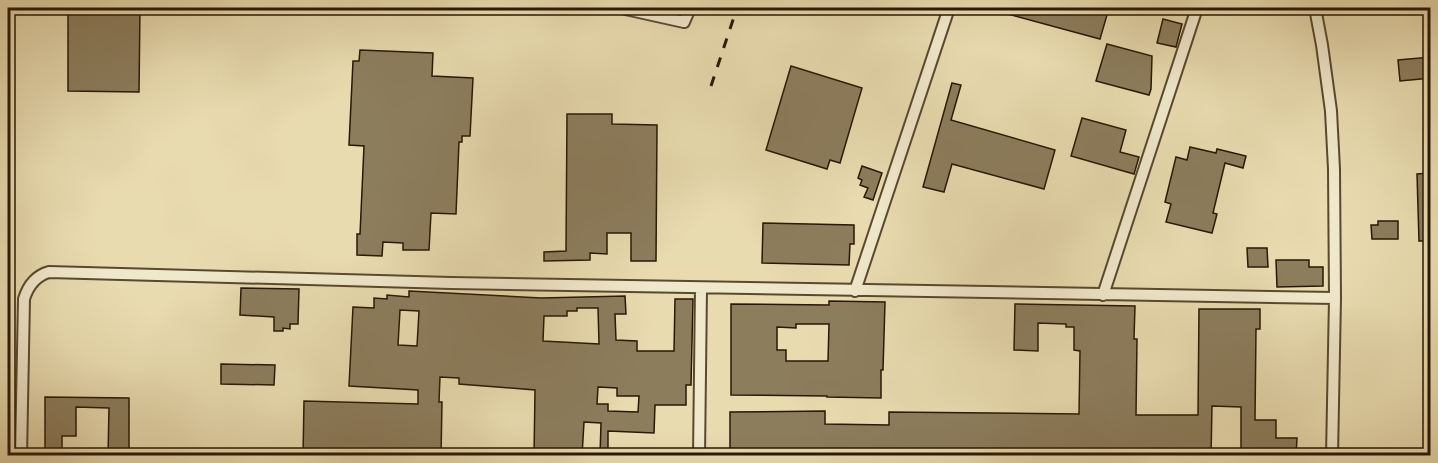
<svg xmlns="http://www.w3.org/2000/svg" width="1438" height="463" viewBox="0 0 1438 463" font-family="'IM FELL Double Pica',serif">
	<rect width="100%" height="100%" fill="#e8dbaf"/>
	<filter id="stains"><feTurbulence type="fractalNoise" baseFrequency=".00333" numOctaves="4"/><feColorMatrix values="0 0 0 0 .2 0 0 0 0 .09 0 0 0 0 .02 0 0 0 .5 -.17"/></filter>
	<radialGradient id="worn" r=".72"><stop offset=".6" stop-color="#630" stop-opacity="0"/><stop offset="1" stop-color="#630" stop-opacity=".3"/></radialGradient>
	<!-- building -->
	<path fill="#8c7d5d" stroke="#291804" stroke-width="1.5" fill-rule="evenodd" d="M68 8H140L139 92 68 91Z
		M994 8H1109L1100 39 993 10Z
		M1163 19 1182 24 1176 47 1157 43Z
		M1107 44 1152 56 1151 89 1149 95 1096 81Z
		M360 50 433 53 432 76 473 78 470 136H462V142H459L456 214 431 213 429 250H403V243L383 242 382 256 357 255V234H360L364 146 349 145 353 61H359Z
		M1431 57V78L1400 81 1398 60Z
		M791 66 862 88 840 163 830 160 827 169 766 150Z
		M952 83 961 85 951 120 1055 150 1044 189 952 164 944 192 923 187Z
		M567 114H612V124L657 125 656 261H631V233H607V254L590 253V260L544 261V252L566 251Z
		M1082 118 1126 130 1120 152 1139 157 1134 174 1071 156Z
		M1190 147 1216 153 1217 149 1246 156 1243 168 1225 163 1213 213 1217 214 1212 233 1166 222 1171 204 1165 202 1176 157 1187 160Z
		M862 166 882 173 873 200 864 197 868 188 860 185 862 180 858 178Z
		M1431 173V241H1419L1417 174Z
		M1378 221H1398V239H1372L1371 225H1378Z
		M763 223 854 225V244H850L849 265 762 263Z
		M1247 248H1267L1268 267H1248Z
		M1276 260H1309V267H1323V286L1277 287Z
		M241 288 299 289 298 324H290V329L283 328V331H274V317L240 315Z
		M409 291 541 298 625 296 626 314H615L616 340 637 341V351H674L675 299H693L691 385H686V405H655L654 433 608 431V456H600L601 423 584 422 582 456H534L535 390 459 384V378L440 377 439 402H442L441 456H303L304 401 418 404V390L349 386 353 307 374 308V298L387 299V295L409 297ZM577 308H598L599 344 543 341 544 316H567V311H577ZM400 310 419 311 417 346 398 345ZM598 387 617 388V396H639L638 412 608 411V404H597Z
		M829 301 885 302 883 370H881V398L827 397V396L731 395V304L829 305ZM796 324H829L828 361H786V350H777V327L796 328Z
		M1015 304 1135 306 1134 339H1137L1136 415H1198L1199 309H1260V329H1256L1255 420H1276V438H1297L1296 456H1241V407L1212 406 1211 456H810V452H751V454H743V456H730V412L825 411V424L889 425V412L1079 414 1080 351 1074 350V327H1066V324L1038 323V351L1014 350Z
		M221 364 275 365 274 385 221 384Z
		M45 397 129 398V456H108L109 408 76 407V436H62V454H45Z"/>
	<g fill="none" stroke-linecap="round" stroke-linejoin="round">
		<defs>
			<path id="minor" d="M621 8 684 22 690 8
				M1315 8 1322 45 1331 111 1334 169 1335 298 1332 456
				M855 291 949 8
				M1103 295 1197 8
				M21 456 24 299C28 286 35 276 49 272L451 283 1335 298
				M699 456 701 288"/>
		</defs>
		<!-- minor casing -->
		<use href="#minor" stroke="#59492f" stroke-width="14"/>
		<!-- minor -->
		<use href="#minor" stroke="#f0e8cb" stroke-width="10"/>
		<!-- rail -->
		<path stroke="#291804" stroke-width="3" stroke-dasharray="10 10" stroke-linecap="butt" d="M711 86 737 8"/>
	</g>
	<!-- margin -->
	<rect width="1438" height="463" fill="none" stroke="#e8dbaf" stroke-width="30"/>
	<rect x="9" y="9" width="1420" height="445" fill="none" stroke="#291804" stroke-width="3"/>
	<rect x="15" y="15" width="1408" height="433" fill="none" stroke="#291804" stroke-width="1.5"/>
	<rect width="100%" height="100%" filter="url(#stains)"/>
	<rect width="100%" height="100%" fill="url(#worn)"/>
</svg>
